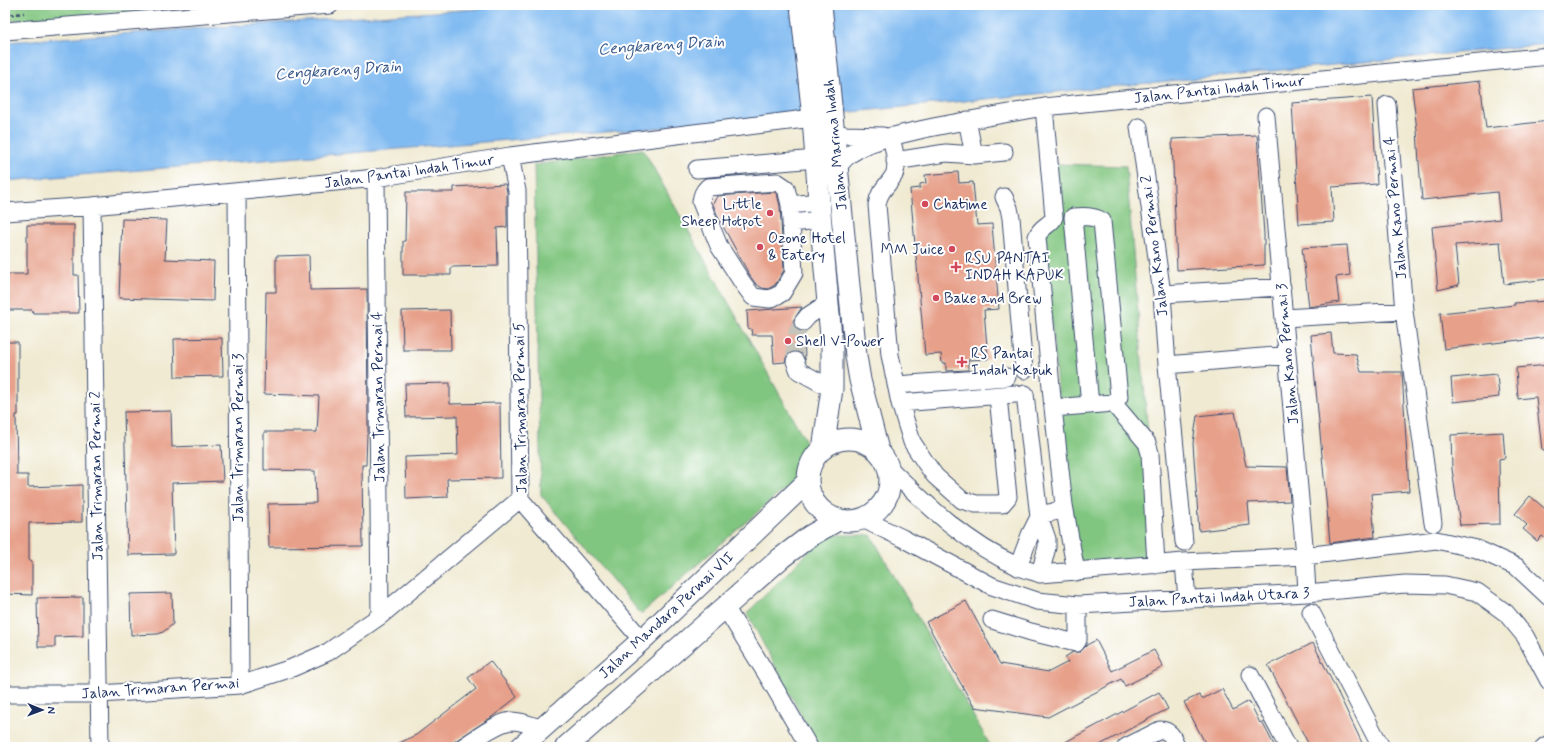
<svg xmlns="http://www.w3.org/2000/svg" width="1554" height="752" viewBox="0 0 1554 752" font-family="Mynerve,sans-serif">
	<rect width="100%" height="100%" fill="#fff"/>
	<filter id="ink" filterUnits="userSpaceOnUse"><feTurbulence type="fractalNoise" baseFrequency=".025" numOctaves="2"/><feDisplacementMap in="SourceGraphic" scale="8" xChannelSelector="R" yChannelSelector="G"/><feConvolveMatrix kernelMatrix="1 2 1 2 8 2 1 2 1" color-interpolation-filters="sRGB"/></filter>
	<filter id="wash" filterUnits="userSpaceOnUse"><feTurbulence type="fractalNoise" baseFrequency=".012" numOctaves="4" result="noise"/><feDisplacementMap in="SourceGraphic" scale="16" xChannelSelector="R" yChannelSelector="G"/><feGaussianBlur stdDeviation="0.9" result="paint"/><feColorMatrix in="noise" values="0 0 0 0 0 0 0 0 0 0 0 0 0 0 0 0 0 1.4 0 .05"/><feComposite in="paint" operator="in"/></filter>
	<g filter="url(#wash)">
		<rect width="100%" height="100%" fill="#f0ead2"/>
		<!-- green -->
		<path fill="#81c680" stroke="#4e7a6f" d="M5 5H229L5 21Z
			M643 149 810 449 794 480 641 614 541 495 534 165Z
			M1055 164 1126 166 1158 558 1072 563 1044 231Z
			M825 535H871L991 747H818L747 613Z"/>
		<!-- water -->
		<path fill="#7fbaf1" stroke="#4d74a8" d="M534 5H1549V44L841 113 5 181V42Z"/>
		<g id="blocks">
			<!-- building -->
			<path fill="#e7a18b" d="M1480 81 1486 128 1549 121V279L1504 284 1500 242 1455 245 1459 285 1438 290 1432 227 1500 219 1497 192 1422 200 1419 163 1417 130 1412 88Z
				M1372 97 1377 184 1332 187 1334 222 1299 224 1292 103Z
				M1257 135 1264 234V265L1177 270 1172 139Z
				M958 172 959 183 973 182 977 225 992 224 999 309 984 310 988 359 968 360V370L946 371V363H942L941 354 925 355 910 189 920 188V184L926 183 925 175Z
				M505 184 507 192V227L497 228 498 266 451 267V275H403V241H405L406 192H454V187Z
				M774 192 777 194 780 206 784 270 775 285 768 289 762 288 756 284 750 276 718 217 713 204 717 196Z
				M122 219 167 220 165 259 214 261 213 301 119 298Z
				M27 225H74V275H78L79 313H33L32 310H5V274H27Z
				M1347 245 1350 275 1336 277 1339 302 1309 307 1302 248Z
				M309 255 310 290 367 289 368 434H367L366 465H362L363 546 269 547 268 504 316 503 315 471 264 470V432H317L319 396 264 394 266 292H276V256Z
				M1549 301V337L1519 341V340L1444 349 1440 313 1515 305 1514 303Z
				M802 307 793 321 794 325 796 329 804 332 805 360 801 353 796 351 791 352 787 355 785 362 774 363 772 335H752L751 329 748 328 747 311Z
				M450 310 451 350H403L402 311Z
				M1331 333 1333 353 1356 354 1361 372H1402L1409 491 1371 494 1375 537 1330 543 1311 335Z
				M222 338 223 376 175 377 174 339Z
				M5 342H18V415H16L17 475H28V487L82 485V522L29 523V561H32V595L5 594Z
				M1549 365V450H1542L1536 397 1518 399 1516 368Z
				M1497 374 1499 397 1453 402 1451 378Z
				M450 383V404L500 403 501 478 447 479 448 497 406 499 405 457 458 455 457 416 406 417 405 384Z
				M171 411 172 447 221 445 223 481 172 483 174 554 128 555 124 412Z
				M1235 412 1246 466 1287 467 1290 501 1248 503 1250 525 1199 531 1193 443 1197 416Z
				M1503 432 1505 458 1499 459 1500 524 1460 525 1452 469 1451 435Z
				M1530 496 1549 512V542L1542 536 1537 541 1523 529 1527 525 1515 514Z
				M172 593 173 624 163 632 158 634 131 635 130 594Z
				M83 597V636L55 637V647H38L37 598Z
				M966 601 1000 664 1049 672 1068 662 1065 657 1073 652H1080L1087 645 1096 640 1112 671 1154 650 1163 667 1125 686 1121 679 1048 717 974 707 926 622Z
				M1313 643 1342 701 1364 747H1310L1268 665Z
				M490 661 517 697 492 717 458 739 454 742 453 747H391L416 735 476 689 468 678Z
				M1222 689 1233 710 1249 701 1260 723 1262 722 1275 747H1207L1184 702 1199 695 1202 699Z
				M1159 692 1168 709 1154 716 1096 747H1056Z"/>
		</g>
	</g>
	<g filter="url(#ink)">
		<use href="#blocks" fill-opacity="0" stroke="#3b4b6f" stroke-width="1"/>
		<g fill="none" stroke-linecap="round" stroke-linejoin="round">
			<!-- minor-tunnel -->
			<path stroke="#c5c5bb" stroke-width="17" stroke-dasharray="17 8" stroke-linecap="butt" d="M795 361C795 347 793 334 803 322"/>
			<defs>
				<path id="minor" d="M5 31 330 5
					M1387 105 1404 311 1433 523
					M1266 116 1305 556 1307 593
					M967 120 974 155
					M1139 127 1162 294 1167 365 1184 542
					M833 133 846 135 883 136
					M891 136C893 148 899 164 894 175 887 187 879 190 877 205L890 355 900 403 912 442 925 462 935 476 962 500 976 504H1002L1008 497 998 396
					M510 156 517 191 520 499 642 640
					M895 161 946 153 974 155 1004 152
					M837 168C842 162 845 157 852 153 873 139 899 135 924 129 964 121 1004 114 1044 107L1549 56
					M697 169 816 159
					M376 178 380 616
					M777 182 786 188 790 205 794 273 782 293 770 299 753 297 742 282 719 246 701 202C702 195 703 192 708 187Z
					M237 192 240 685
					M1004 197 1009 208 1011 218 1024 370
					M790 205 819 202
					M92 206 100 747
					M5 212 92 206 376 178 510 156 813 118
					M791 223 820 220
					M1162 294 1282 287
					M1284 318 1404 311
					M803 322 808 316 829 302
					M795 361 799 371 832 389
					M1167 365 1287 355
					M896 385 1007 377
					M1025 394 1039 517 1047 539V547L1040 574
					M900 403 1015 394
					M1113 403 1147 443 1150 453 1156 565
					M1053 408 1113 403 1119 397 1102 221C1093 216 1084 216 1073 217L1090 405
					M889 468C927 505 967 544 1017 566 1024 570 1033 571 1040 574L1184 562 1305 556 1436 540 1477 549 1517 567 1549 597
					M1064 505 1076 572
					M1039 514C1049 513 1057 513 1064 505L1053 408 1037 237C1041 225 1051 226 1054 217L1044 107
					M863 519 902 538 992 586 1037 601 1078 605 1307 593 1405 584 1445 585 1477 592 1506 613 1525 636 1549 681
					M1184 562 1187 600
					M1018 567 1030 535 1039 517
					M725 607 769 678 809 747
					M1311 612 1381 747
					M992 620 1031 632 1076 643 1078 640V605
					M1250 675 1288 747
					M5 694H99L240 685 292 668 328 652 380 616 520 499
					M463 747C476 739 497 722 512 721 522 721 533 726 542 729
					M1126 747 1160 730C1171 730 1173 739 1177 747
					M1544 747 1549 744"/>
				<path id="major" d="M801 5 813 118 819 202 832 348V389L823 449
					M821 5 856 356 860 380 878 450
					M808 480a41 41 0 1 1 82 0a41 41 0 1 1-82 0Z
					M521 747 642 640 808 481
					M566 747 781 558 810 536 838 520"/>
			</defs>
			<!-- minor casing -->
			<use href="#minor" stroke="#3b4b6f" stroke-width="19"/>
			<!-- major casing -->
			<use href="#major" stroke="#3b4b6f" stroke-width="23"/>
			<!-- path -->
			<path stroke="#3b4b6f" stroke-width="2.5" stroke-dasharray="3 3" stroke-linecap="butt" d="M119 6 126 5
				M5 15 24 13"/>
			<!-- minor -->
			<use href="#minor" stroke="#fff" stroke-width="17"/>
			<!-- major -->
			<use href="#major" stroke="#fff" stroke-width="21"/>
		</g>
	</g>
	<!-- markers -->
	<g fill="#d1495b" stroke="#fff" stroke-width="1.5">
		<circle cx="925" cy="204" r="4"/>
		<circle cx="770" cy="213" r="4"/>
		<circle cx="760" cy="247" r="4"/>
		<circle cx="952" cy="249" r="4"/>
		<path d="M954 261h4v4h4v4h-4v4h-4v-4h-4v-4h4z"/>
		<circle cx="936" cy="298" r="4"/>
		<circle cx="788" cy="341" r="4"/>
		<path d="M960 356h4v4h4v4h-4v4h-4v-4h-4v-4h4z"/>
	</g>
	<g text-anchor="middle" stroke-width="4" stroke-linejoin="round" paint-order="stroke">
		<!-- street labels -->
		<g font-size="15" fill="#1b2f5e" stroke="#fff">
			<text transform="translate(1219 89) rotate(-6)" y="5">Jalan Pantai Indah Timur</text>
			<text transform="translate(835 145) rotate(-96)" y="5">Jalan Marina Indah</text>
			<text transform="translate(409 171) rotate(-8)" y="5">Jalan Pantai Indah Timur</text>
			<text transform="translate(1395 208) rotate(-95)" y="5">Jalan Kano Permai 4</text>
			<text transform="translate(1154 246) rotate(-97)" y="5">Jalan Kano Permai 2</text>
			<text transform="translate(1287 354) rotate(-95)" y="5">Jalan Kano Permai 3</text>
			<text transform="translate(378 397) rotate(-91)" y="5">Jalan Trimaran Permai 4</text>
			<text transform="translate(520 408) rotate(-91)" y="5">Jalan Trimaran Permai 5</text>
			<text transform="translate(238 438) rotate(-90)" y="5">Jalan Trimaran Permai 3</text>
			<text transform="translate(96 476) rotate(-91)" y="5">Jalan Trimaran Permai 2</text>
			<text transform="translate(1219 597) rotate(-3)" y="5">Jalan Pantai Indah Utara 3</text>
			<text transform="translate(666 615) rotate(-43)" y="5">Jalan Mandara Permai VII</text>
			<text transform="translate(160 688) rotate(-4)" y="5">Jalan Trimaran Permai</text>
		</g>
		<!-- poi labels -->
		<g font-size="15" fill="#1b2f5e" stroke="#fff" text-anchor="start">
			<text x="762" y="209" text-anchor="end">Little<tspan x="762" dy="17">Sheep Hotpot</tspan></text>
			<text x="933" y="209">Chatime</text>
			<text x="768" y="243">Ozone Hotel<tspan x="768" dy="17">&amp; Eatery</tspan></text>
			<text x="944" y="254" text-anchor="end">MM Juice</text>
			<text x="965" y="263">RSU PANTAI<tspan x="965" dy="17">INDAH KAPUK</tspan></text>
			<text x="944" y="303">Bake and Brew</text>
			<text x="796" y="346">Shell V-Power</text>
			<text x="971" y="358">RS Pantai<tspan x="971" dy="17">Indah Kapuk</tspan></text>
		</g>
		<!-- water labels -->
		<g font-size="16" font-style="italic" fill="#39598a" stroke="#fff">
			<text transform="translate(661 44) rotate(-4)" y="6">Cengkareng Drain</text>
			<text transform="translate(338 69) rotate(-4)" y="6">Cengkareng Drain</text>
		</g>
	</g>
	<!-- margin -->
	<rect width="1554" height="752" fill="none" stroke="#fff" stroke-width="20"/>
	<!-- north arrow -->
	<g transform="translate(42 710) rotate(91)" stroke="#ffffff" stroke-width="3" paint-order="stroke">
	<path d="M0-3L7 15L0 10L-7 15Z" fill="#1b2f5e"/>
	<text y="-6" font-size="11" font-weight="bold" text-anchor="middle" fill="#1b2f5e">N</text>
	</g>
</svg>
